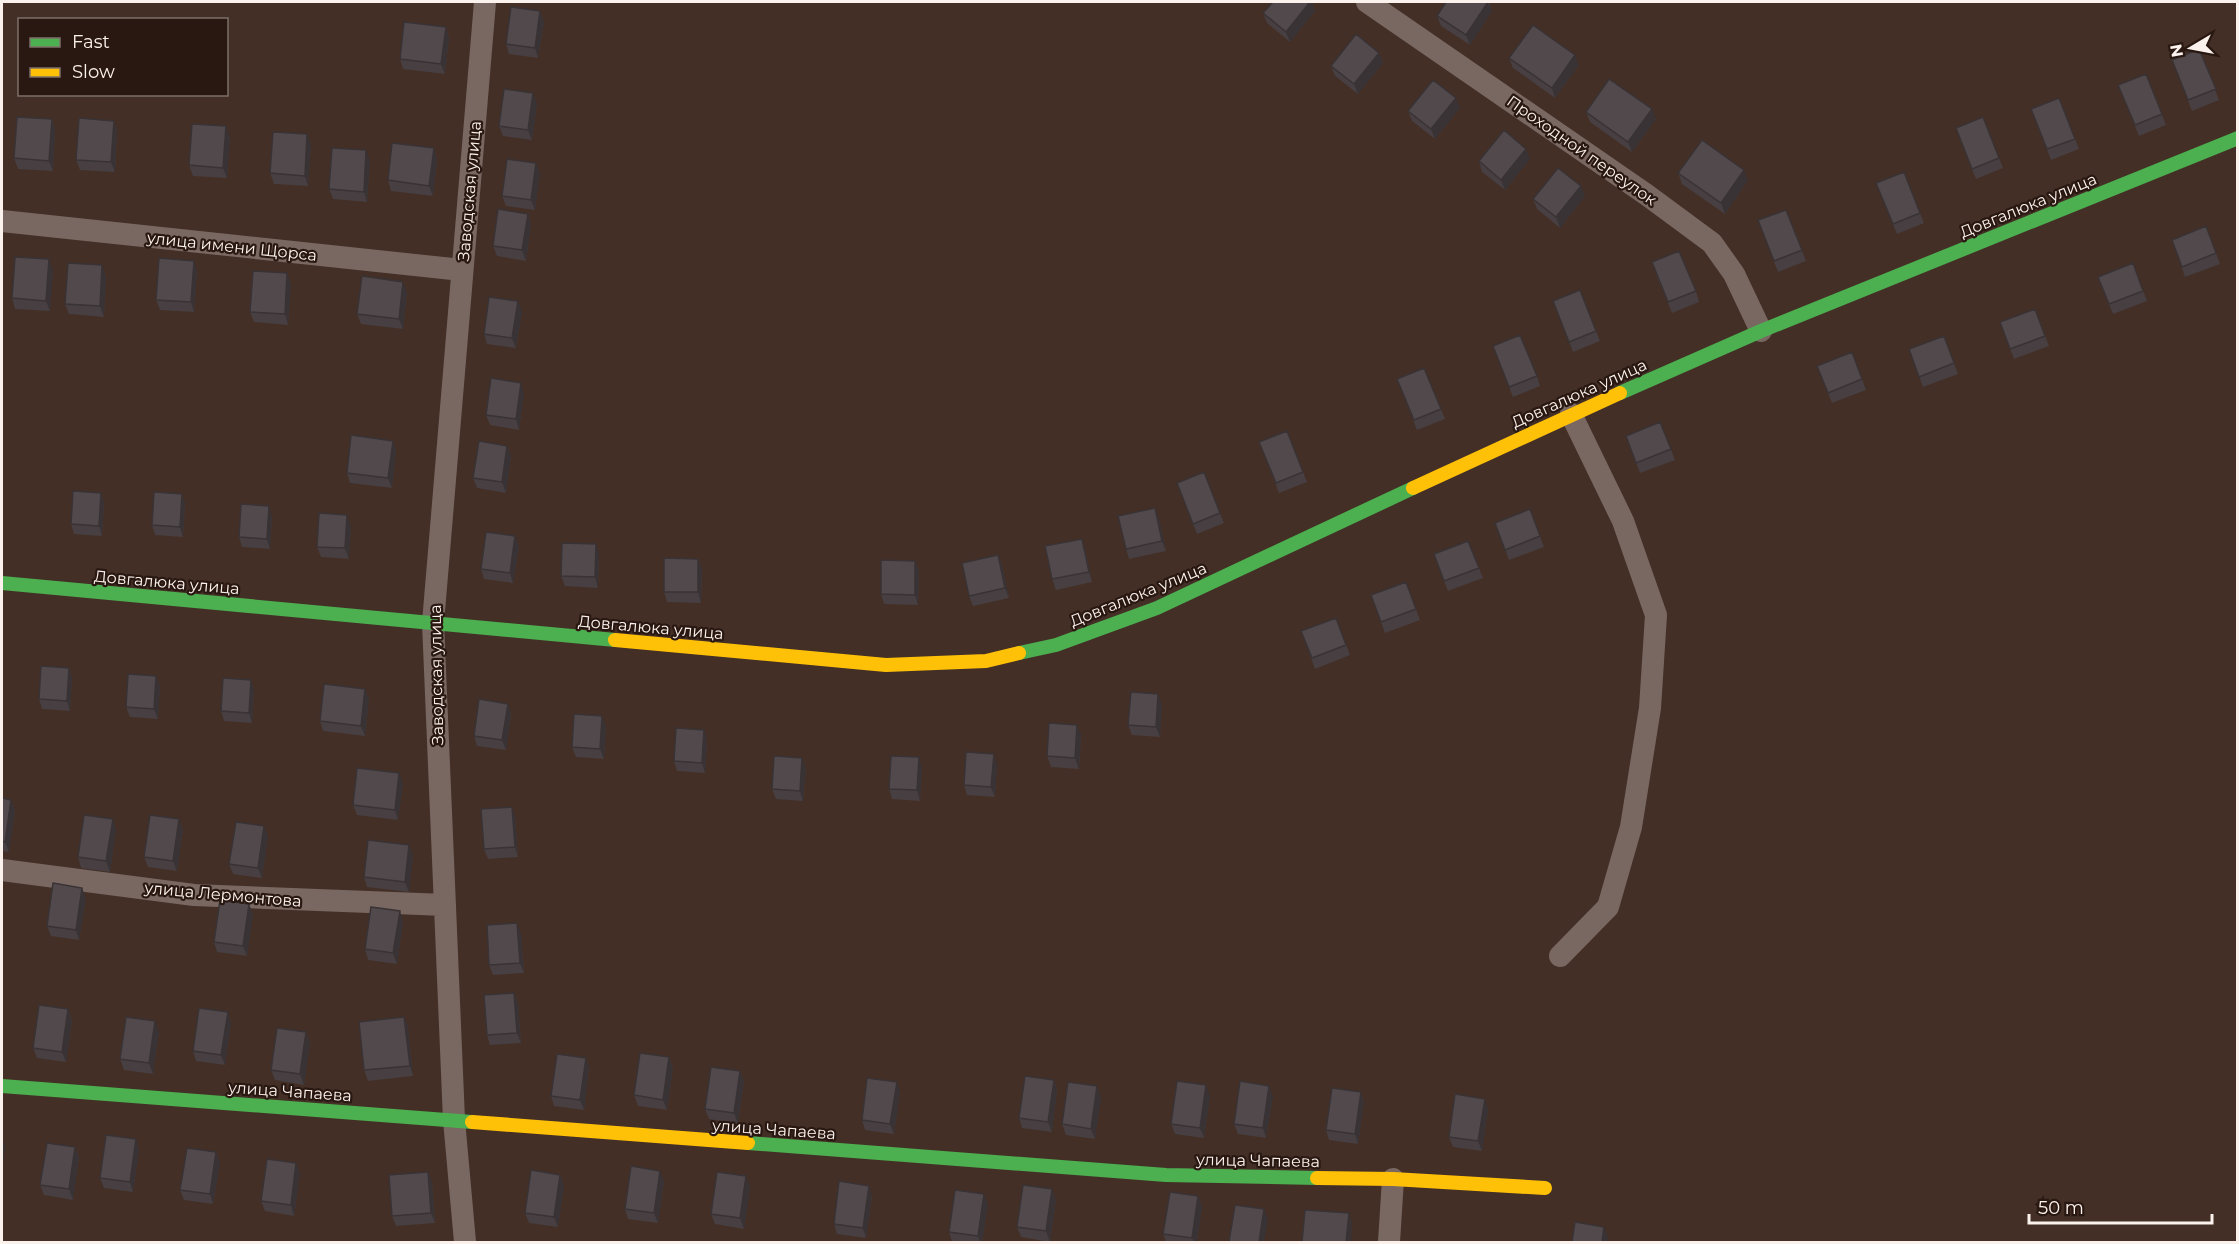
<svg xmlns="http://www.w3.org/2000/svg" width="2239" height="1244" viewBox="0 0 2239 1244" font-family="Montserrat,sans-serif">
	<rect width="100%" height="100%" fill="#432f26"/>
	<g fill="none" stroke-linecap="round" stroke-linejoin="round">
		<!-- street -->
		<path stroke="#796862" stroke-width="22" d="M1367 2 1647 195 1712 243 1734 274 1761 331
			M2 221 462 270
			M2 870 194 895 445 905
			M1560 956 1608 907 1631 827 1650 708 1656 615 1623 521 1571 414
			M465 1242 454 1120 433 623 485 2
			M1389 1242 1393 1179"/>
		<!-- fast -->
		<path stroke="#4caf50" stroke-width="14" d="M1620 393 1761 331 2238 138
			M2 583 615 640
			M1019 653 1056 645 1157 608 1413 488
			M2 1086 472 1122
			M748 1143 1166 1175 1317 1178"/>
		<!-- slow -->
		<path stroke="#ffc107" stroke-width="14" d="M1413 488 1620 393
			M615 640 886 665 986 661 1019 653
			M472 1122 748 1143
			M1317 1178 1393 1179 1545 1188"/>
	</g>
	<!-- wall -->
	<path fill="#473f41" d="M1273 2H1312L1315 11 1290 42 1267 23 1263 13Z
		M1489 2 1492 11 1470 45 1441 26 1437 16Z
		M540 11 544 22 538 58 509 54 506 44Z
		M446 27 449 37 445 74 403 69 400 59Z
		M2199 49 2219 100 2192 111 2172 60Z
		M1379 53 1383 63 1358 94 1335 76 1331 66Z
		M1509 58 1579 65 1555 98 1513 68Z
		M2146 74 2166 125 2139 136 2122 95Z
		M533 93 537 104 532 140 503 136 499 126Z
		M2059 98 2079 149 2051 160 2031 109Z
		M1460 108 1435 139 1412 121 1408 111Z
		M1586 112 1656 119 1632 152 1590 122Z
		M1983 117 2003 168 1976 179 1959 138Z
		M52 119 55 130 53 171 18 169 14 158Z
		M114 121 117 131 115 172 80 170 76 160Z
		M307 134 311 145 308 186 274 184 270 173Z
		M230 137 227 178 193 176 189 165Z
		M437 159 433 196 391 191 388 180Z
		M1530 159 1505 190 1482 172 1479 161Z
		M370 160 367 202 333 199 329 189Z
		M536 163 540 173 535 210 506 206 502 196Z
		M1678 173 1748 180 1725 214 1682 184Z
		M1880 193 1920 213 1924 223 1897 234Z
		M1585 196 1560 228 1537 209 1533 199Z
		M1786 210 1806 261 1778 272 1758 220Z
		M528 214 531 224 526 261 497 256 493 246Z
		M2206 226 2220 264 2185 277 2172 240Z
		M2133 263 2147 301 2113 314 2098 277Z
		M53 270 50 311 15 309 12 298Z
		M197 271 194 312 160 310 156 300Z
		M1655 272 1696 291 1699 302 1672 313Z
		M287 273 291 284 288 325 254 322 250 312Z
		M106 276 104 317 69 314 65 304Z
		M407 292 403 329 361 324 357 314Z
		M518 301 522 312 516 348 487 344 484 334Z
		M1553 301 1596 331 1600 341 1573 352Z
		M2035 309 2049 346 2014 359 2000 322Z
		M1944 336 1958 374 1923 387 1909 349Z
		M1493 346 1537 376 1540 386 1513 397Z
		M1852 352 1866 390 1832 403 1817 366Z
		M1397 379 1441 409 1445 419 1417 430Z
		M524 393 519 430 490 425 486 415Z
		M1660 422 1675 460 1640 473 1626 436Z
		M1287 431 1307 482 1279 493 1259 442Z
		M393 441 396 451 392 488 350 483 347 473Z
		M507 446 511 456 506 493 477 488 473 478Z
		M1177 483 1220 513 1224 523 1197 534Z
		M101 493 104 503 102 536 74 534 71 524Z
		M182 494 185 504 183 537 155 535 152 525Z
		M1155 508 1159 519 1166 551 1129 559 1126 549Z
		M1530 509 1544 547 1509 560 1495 523Z
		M272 516 270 549 242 547 239 537Z
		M351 526 349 559 321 557 317 547Z
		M515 536 519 547 513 583 484 579 481 569Z
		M1468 541 1483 578 1448 591 1434 554Z
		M1085 549 1092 582 1056 590 1052 579Z
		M599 554 598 588 565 586 561 576Z
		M998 555 1002 565 1009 598 973 606 969 596Z
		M698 559 702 569 701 603 667 602 664 592Z
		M915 561 919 571 918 605 884 604 881 594Z
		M1406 582 1420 620 1385 633 1371 595Z
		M1336 618 1350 655 1315 669 1301 631Z
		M69 668 72 678 70 711 42 709 39 699Z
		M156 676 160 686 158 719 130 717 126 707Z
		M254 690 252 723 224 721 221 711Z
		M369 699 365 736 323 731 320 721Z
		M508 704 511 714 506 750 477 746 474 736Z
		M1162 704 1160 737 1132 735 1128 725Z
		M1077 725 1081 735 1079 769 1051 767 1047 756Z
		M606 726 604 759 576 757 572 747Z
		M707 740 705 773 677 771 674 761Z
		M997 764 995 797 967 795 964 785Z
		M806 768 803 801 776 799 772 789Z
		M922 768 920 801 892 799 889 789Z
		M403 783 398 820 357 815 353 805Z
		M2 798 11 800 15 810 9 852 2 851Z
		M512 807 515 817 518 857 488 859 484 849Z
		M113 819 116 830 110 872 81 868 78 857Z
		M264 826 268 836 262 878 233 874 229 864Z
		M183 829 177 871 148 867 144 857Z
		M413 855 409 892 367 887 364 877Z
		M86 898 79 940 51 936 47 926Z
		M253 914 247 956 217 952 214 942Z
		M403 922 397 964 368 960 365 949Z
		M521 933 524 973 493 975 489 965Z
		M514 993 518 1003 521 1043 490 1045 487 1035Z
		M68 1009 72 1020 66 1062 37 1058 33 1048Z
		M404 1017 408 1027 413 1076 368 1081 364 1070Z
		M231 1023 225 1065 196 1061 193 1051Z
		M159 1032 153 1074 124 1070 120 1059Z
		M306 1032 310 1042 304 1085 275 1080 271 1070Z
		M669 1057 673 1068 667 1110 638 1106 634 1095Z
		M586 1058 589 1068 584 1110 554 1106 551 1096Z
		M740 1071 744 1081 738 1124 709 1119 705 1109Z
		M1054 1080 1057 1090 1052 1132 1022 1128 1019 1118Z
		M900 1092 894 1134 865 1130 862 1120Z
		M1361 1092 1364 1102 1358 1144 1329 1140 1326 1130Z
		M1210 1096 1204 1138 1175 1134 1171 1124Z
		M1273 1096 1266 1138 1238 1134 1234 1124Z
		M1101 1097 1095 1139 1066 1135 1062 1124Z
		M1488 1109 1482 1151 1453 1147 1449 1137Z
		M136 1139 139 1150 133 1192 104 1188 100 1178Z
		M75 1147 79 1157 73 1200 44 1195 40 1185Z
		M216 1152 220 1162 213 1204 184 1200 180 1190Z
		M296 1163 300 1173 294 1216 265 1211 261 1201Z
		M560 1175 564 1185 558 1227 529 1223 525 1213Z
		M664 1181 658 1223 628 1219 625 1209Z
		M432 1182 435 1223 396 1226 392 1216Z
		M750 1187 744 1229 715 1224 711 1214Z
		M872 1196 866 1238 837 1234 834 1224Z
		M1198 1196 1202 1206 1197 1242H1166L1163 1234Z
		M1056 1200 1050 1242 1021 1237 1017 1227Z
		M988 1204 982 1242H952L949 1232Z"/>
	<!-- shaded-wall -->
	<path fill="#393335" d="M1310 2H1312L1315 11 1290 42 1286 32Z
		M1488 2 1492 11 1470 45 1466 35Z
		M540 11 544 22 538 58 535 48Z
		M446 27 449 37 445 74 441 64Z
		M1379 53 1383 63 1358 94 1354 84Z
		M1575 55 1579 65 1555 98 1552 88Z
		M533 93 537 104 532 140 528 130Z
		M1456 98 1460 108 1435 139 1431 129Z
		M1652 109 1656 119 1632 152 1628 142Z
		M52 119 55 130 53 171 49 161Z
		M114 121 117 131 115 172 111 162Z
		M226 126 230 137 227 178 223 168Z
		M307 134 311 145 308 186 305 176Z
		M434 148 437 159 433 196 429 186Z
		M1526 149 1530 159 1505 190 1501 180Z
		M366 150 370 160 367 202 364 192Z
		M536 163 540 173 535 210 531 200Z
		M1744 170 1748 180 1725 214 1721 203Z
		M1581 186 1585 196 1560 228 1556 217Z
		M528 214 531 224 526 261 522 250Z
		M49 259 53 270 50 311 46 301Z
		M194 261 197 271 194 312 191 302Z
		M102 265 106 276 104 317 100 306Z
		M287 273 291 284 288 325 285 314Z
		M403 282 407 292 403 329 399 319Z
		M518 301 522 312 516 348 512 338Z
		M521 383 524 393 519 430 516 419Z
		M393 441 396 451 392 488 388 478Z
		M507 446 511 456 506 493 502 482Z
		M101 493 104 503 102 536 99 526Z
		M182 494 185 504 183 537 180 527Z
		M269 506 272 516 270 549 267 539Z
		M1155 508 1159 519 1166 551 1162 541Z
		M347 515 351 526 349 559 345 548Z
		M515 536 519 547 513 583 510 573Z
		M1082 539 1085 549 1092 582 1089 572Z
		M596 544 599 554 598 588 595 577Z
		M998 555 1002 565 1009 598 1005 588Z
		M698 559 702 569 701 603 698 592Z
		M915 561 919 571 918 605 915 595Z
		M69 668 72 678 70 711 67 701Z
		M156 676 160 686 158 719 154 709Z
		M251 680 254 690 252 723 249 713Z
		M365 689 369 699 365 736 361 726Z
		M1158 694 1162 704 1160 737 1156 727Z
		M508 704 511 714 506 750 502 740Z
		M602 716 606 726 604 759 600 749Z
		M1077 725 1081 735 1079 769 1075 758Z
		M704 730 707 740 705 773 702 763Z
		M994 754 997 764 995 797 991 787Z
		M919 757 922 768 920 801 917 790Z
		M802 758 806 768 803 801 800 791Z
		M399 773 403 783 398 820 395 810Z
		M11 800 15 810 9 852 5 842Z
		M512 807 515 817 518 857 515 847Z
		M113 819 116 830 110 872 106 861Z
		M179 819 183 829 177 871 173 861Z
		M264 826 268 836 262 878 258 868Z
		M409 845 413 855 409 892 405 882Z
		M82 888 86 898 79 940 76 930Z
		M249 904 253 914 247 956 243 946Z
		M400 911 403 922 397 964 393 953Z
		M517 923 521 933 524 973 520 963Z
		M514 993 518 1003 521 1043 517 1033Z
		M68 1009 72 1020 66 1062 62 1052Z
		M228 1012 231 1023 225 1065 221 1055Z
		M404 1017 408 1027 413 1076 410 1066Z
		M155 1021 159 1032 153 1074 149 1063Z
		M306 1032 310 1042 304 1085 300 1074Z
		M669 1057 673 1068 667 1110 663 1100Z
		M586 1058 589 1068 584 1110 580 1100Z
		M740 1071 744 1081 738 1124 734 1113Z
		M1054 1080 1057 1090 1052 1132 1048 1122Z
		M897 1082 900 1092 894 1134 890 1124Z
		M1206 1085 1210 1096 1204 1138 1200 1128Z
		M1097 1086 1101 1097 1095 1139 1091 1129Z
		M1269 1086 1273 1096 1266 1138 1263 1128Z
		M1361 1092 1364 1102 1358 1144 1355 1134Z
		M1485 1099 1488 1109 1482 1151 1478 1141Z
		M2 1137 5 1147 2 1172Z
		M136 1139 139 1150 133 1192 130 1182Z
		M75 1147 79 1157 73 1200 69 1189Z
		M216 1152 220 1162 213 1204 210 1194Z
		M296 1163 300 1173 294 1216 291 1205Z
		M660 1171 664 1181 658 1223 654 1213Z
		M428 1172 432 1182 435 1223 431 1213Z
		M560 1175 564 1185 558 1227 554 1217Z
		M746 1176 750 1187 744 1229 740 1218Z
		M869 1186 872 1196 866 1238 863 1228Z
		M1052 1189 1056 1200 1050 1242 1046 1231Z
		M984 1194 988 1204 982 1242H980L978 1236Z
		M1198 1196 1202 1206 1197 1242H1194L1192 1238Z
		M1264 1209 1268 1220 1264 1242H1259Z
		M1349 1213 1352 1223 1351 1242H1346Z
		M1604 1227 1608 1237 1607 1242H1602Z"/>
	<!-- building -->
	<path fill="#52494c" stroke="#393335" stroke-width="1.5" d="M1273 2H1310L1286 32 1263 13Z
		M1446 2H1488L1466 35 1437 16Z
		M511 7 540 11 535 48 506 44Z
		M404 22 446 27 441 64 400 59Z
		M1533 25 1575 55 1552 88 1509 58Z
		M1356 34 1379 53 1354 84 1331 66Z
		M2199 49 2216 89 2188 100 2172 60Z
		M2146 74 2162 114 2135 125 2118 85Z
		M1609 79 1652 109 1628 142 1586 112Z
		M1433 80 1456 98 1431 129 1408 111Z
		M504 89 533 93 528 130 499 126Z
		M2059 98 2075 139 2047 149 2031 109Z
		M17 117 52 119 49 161 14 158Z
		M1983 117 1999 158 1972 169 1956 128Z
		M79 118 114 121 111 162 76 160Z
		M192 124 226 126 223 168 189 165Z
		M1504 130 1526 149 1501 180 1479 161Z
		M273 132 307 134 305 176 270 173Z
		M1702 140 1744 170 1721 203 1678 173Z
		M392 143 434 148 429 186 388 180Z
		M332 148 366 150 364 192 329 189Z
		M507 159 536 163 531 200 502 196Z
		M1558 168 1581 186 1556 217 1533 199Z
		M1904 172 1920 213 1893 224 1876 183Z
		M498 209 528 214 522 250 493 246Z
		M1786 210 1802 250 1774 261 1758 220Z
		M2206 226 2216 253 2182 267 2172 240Z
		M1679 251 1696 291 1668 302 1652 262Z
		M15 257 49 259 46 301 12 298Z
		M159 258 194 261 191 302 156 300Z
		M68 263 102 265 100 306 65 304Z
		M2133 263 2143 291 2109 304 2098 277Z
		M253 271 287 273 285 314 250 312Z
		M362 276 403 282 399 319 357 314Z
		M1580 290 1596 331 1569 342 1553 301Z
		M489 297 518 301 512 338 484 334Z
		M2035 309 2045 336 2010 349 2000 322Z
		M1520 335 1537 376 1509 387 1493 346Z
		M1944 336 1954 363 1919 377 1909 349Z
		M1852 352 1862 379 1828 393 1817 366Z
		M1424 368 1441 409 1414 420 1397 379Z
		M491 378 521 383 516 419 486 415Z
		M1660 422 1671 449 1636 463 1626 436Z
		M1287 431 1303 472 1276 483 1259 442Z
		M351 435 393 441 388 478 347 473Z
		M479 441 507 446 502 482 473 478Z
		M1204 472 1220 513 1193 524 1177 483Z
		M73 491 101 493 99 526 71 524Z
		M154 492 182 494 180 527 152 525Z
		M241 504 269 506 267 539 239 537Z
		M1155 508 1162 541 1126 549 1118 516Z
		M1530 509 1540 536 1505 550 1495 523Z
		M319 513 347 515 345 548 317 547Z
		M486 532 515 536 510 573 481 569Z
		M1082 539 1089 572 1052 579 1045 546Z
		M1468 541 1479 568 1444 581 1434 554Z
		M562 543 596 544 595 577 561 576Z
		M998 555 1005 588 969 596 962 563Z
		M664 558 698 559V592H664Z
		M881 560 915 561V595L881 594Z
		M1406 582 1416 609 1381 622 1371 595Z
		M1336 618 1346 645 1312 658 1301 631Z
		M41 666 69 668 67 701 39 699Z
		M128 674 156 676 154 709 126 707Z
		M223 678 251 680 249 713 221 711Z
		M324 684 365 689 361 726 320 721Z
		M1131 692 1158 694 1156 727 1128 725Z
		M479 699 508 704 502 740 474 736Z
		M574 714 602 716 600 749 572 747Z
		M1049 723 1077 725 1075 758 1047 756Z
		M676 728 704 730 702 763 674 761Z
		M966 752 994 754 991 787 964 785Z
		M774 756 802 758 800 791 772 789Z
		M891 756 919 757 917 790 889 789Z
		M357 768 399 773 395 810 353 805Z
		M2 798 11 800 5 842 2 841Z
		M512 807 515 847 484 849 481 809Z
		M84 815 113 819 106 861 78 857Z
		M150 815 179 819 173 861 144 857Z
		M236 822 264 826 258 868 229 864Z
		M368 840 409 845 405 882 364 877Z
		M53 883 82 888 76 930 47 926Z
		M220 900 249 904 243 946 214 942Z
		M371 907 400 911 393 953 365 949Z
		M517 923 520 963 489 965 487 925Z
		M514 993 517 1033 487 1035 484 995Z
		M39 1005 68 1009 62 1052 33 1048Z
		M199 1008 228 1012 221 1055 193 1051Z
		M126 1017 155 1021 149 1063 120 1059Z
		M404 1017 410 1066 364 1070 359 1022Z
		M277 1028 306 1032 300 1074 271 1070Z
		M640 1053 669 1057 663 1100 634 1095Z
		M557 1054 586 1058 580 1100 551 1096Z
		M711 1067 740 1071 734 1113 705 1109Z
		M1025 1076 1054 1080 1048 1122 1019 1118Z
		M867 1078 897 1082 890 1124 862 1120Z
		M1177 1081 1206 1085 1200 1128 1171 1124Z
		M1240 1081 1269 1086 1263 1128 1234 1124Z
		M1068 1082 1097 1086 1091 1129 1062 1124Z
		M1332 1088 1361 1092 1355 1134 1326 1130Z
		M1455 1094 1485 1099 1478 1141 1449 1137Z
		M106 1135 136 1139 130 1182 100 1178Z
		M47 1143 75 1147 69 1189 40 1185Z
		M187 1148 216 1152 210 1194 180 1190Z
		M267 1159 296 1163 291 1205 261 1201Z
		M631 1166 660 1171 654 1213 625 1209Z
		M531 1170 560 1175 554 1217 525 1213Z
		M428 1172 431 1213 392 1216 389 1175Z
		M717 1172 746 1176 740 1218 711 1214Z
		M839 1181 869 1186 863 1228 834 1224Z
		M1023 1185 1052 1189 1046 1231 1017 1227Z
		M955 1190 984 1194 978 1236 949 1232Z
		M1170 1192 1198 1196 1192 1238 1163 1234Z
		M1235 1205 1264 1209 1259 1242H1229Z
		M1305 1210 1349 1213 1346 1242H1302Z
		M1575 1222 1604 1227 1602 1242H1572Z"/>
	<g text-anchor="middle" stroke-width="4.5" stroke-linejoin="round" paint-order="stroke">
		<!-- street labels -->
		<g font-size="16" fill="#fcf2ed" stroke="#291811">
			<text transform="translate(1582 150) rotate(35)" y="6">Проходной переулок</text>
			<text transform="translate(469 191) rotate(-85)" y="6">Заводская улица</text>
			<text transform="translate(2028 205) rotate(-22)" y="6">Довгалюка улица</text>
			<text transform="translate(232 246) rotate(6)" y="6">улица имени Щорса</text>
			<text transform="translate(1579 393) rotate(-24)" y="6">Довгалюка улица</text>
			<text transform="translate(167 582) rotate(5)" y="6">Довгалюка улица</text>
			<text transform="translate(1138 594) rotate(-22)" y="6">Довгалюка улица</text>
			<text transform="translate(651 627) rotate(5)" y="6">Довгалюка улица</text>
			<text transform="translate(436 675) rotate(-91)" y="6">Заводская улица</text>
			<text transform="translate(223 894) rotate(5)" y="6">улица Лермонтова</text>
			<text transform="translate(290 1091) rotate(4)" y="6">улица Чапаева</text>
			<text transform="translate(774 1129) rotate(4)" y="6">улица Чапаева</text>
			<text transform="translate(1258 1160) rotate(1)" y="6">улица Чапаева</text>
		</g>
	</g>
	<!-- border -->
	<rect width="2239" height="1244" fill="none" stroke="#fcf2ed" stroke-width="6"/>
	<!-- legend -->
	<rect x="18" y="18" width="210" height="78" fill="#291811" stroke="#7d6f69" stroke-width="1.5"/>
	<rect x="30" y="38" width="30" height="9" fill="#4caf50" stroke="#7d6f69" stroke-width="1.5"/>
	<text x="72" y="48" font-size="18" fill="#fcf2ed">Fast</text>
	<rect x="30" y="68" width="30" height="9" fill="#ffc107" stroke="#7d6f69" stroke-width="1.5"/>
	<text x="72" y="78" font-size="18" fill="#fcf2ed">Slow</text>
	<!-- north arrow -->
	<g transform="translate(2191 48) rotate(260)" stroke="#291811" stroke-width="4.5" paint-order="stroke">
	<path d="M0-4.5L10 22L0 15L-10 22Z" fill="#fcf2ed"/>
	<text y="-9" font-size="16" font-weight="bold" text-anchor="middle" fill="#fcf2ed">N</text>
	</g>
	<!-- scale -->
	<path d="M2029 1214v9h183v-9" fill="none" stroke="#fcf2ed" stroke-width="3"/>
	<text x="2038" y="1214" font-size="18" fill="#fcf2ed" stroke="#291811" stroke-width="4.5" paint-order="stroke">50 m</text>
</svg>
